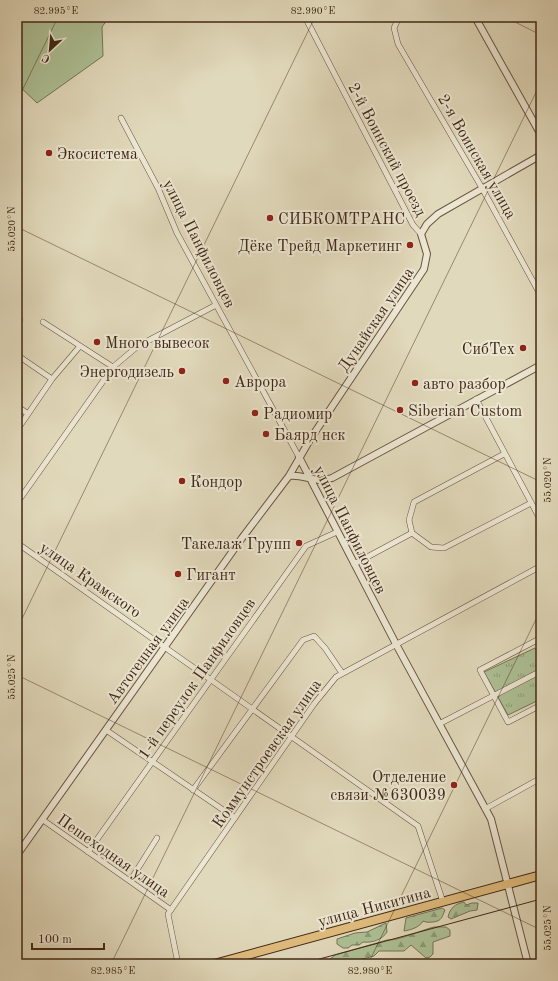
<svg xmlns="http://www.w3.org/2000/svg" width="558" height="981" viewBox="0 0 558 981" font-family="'Old Standard TT',serif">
	<defs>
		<pattern id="forest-firs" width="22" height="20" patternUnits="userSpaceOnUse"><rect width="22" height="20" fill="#adc095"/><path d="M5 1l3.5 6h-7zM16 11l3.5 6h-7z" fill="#8e9c78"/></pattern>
		<pattern id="park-tufts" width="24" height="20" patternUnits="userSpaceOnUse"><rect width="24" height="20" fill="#adc095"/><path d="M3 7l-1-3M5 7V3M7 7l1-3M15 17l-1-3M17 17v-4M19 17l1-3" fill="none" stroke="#8e9c78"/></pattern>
	</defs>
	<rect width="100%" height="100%" fill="#e1d9bb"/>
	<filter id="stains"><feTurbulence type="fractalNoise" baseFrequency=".005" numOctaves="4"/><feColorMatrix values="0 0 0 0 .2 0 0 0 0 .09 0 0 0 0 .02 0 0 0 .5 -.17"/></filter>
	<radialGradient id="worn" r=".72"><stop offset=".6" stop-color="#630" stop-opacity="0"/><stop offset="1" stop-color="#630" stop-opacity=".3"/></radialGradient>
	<!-- forest -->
	<path fill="url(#forest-firs)" stroke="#767454" d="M464 902 466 905 472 903H478L477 910 470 911 451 919 448 917C450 908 455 904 464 902Z
		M442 908 445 910C442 917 442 921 433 922 428 922 428 923 423 921 420 927 411 930 404 931L406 918Z
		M386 923 387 932C382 940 372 943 363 942L359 945H352L348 948H343L337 944V939L355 933 367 932Z
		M434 927H446L450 930V936L433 942V954L430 957 426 958 411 945 404 951H379L374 956 355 961V964H324L335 955 387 940C397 941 422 930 434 927Z"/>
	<!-- park -->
	<path fill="url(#park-tufts)" stroke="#767454" d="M535 648 541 660V699L508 715 484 672Z"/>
	<!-- garden -->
	<path fill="#adc095" stroke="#767454" d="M17 17H109L102 27 103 56 37 103 17 84Z"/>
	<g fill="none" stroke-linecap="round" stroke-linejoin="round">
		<defs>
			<path id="minor" d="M305 17 413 225 421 234
				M399 17 394 28 398 44 482 188 541 296
				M121 118 158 188 177 233 299 457
				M43 322 113 367
				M17 323 20 320
				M17 355 52 379
				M476 399 541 521
				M17 406 28 414
				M17 430 52 379 80 346
				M17 503 113 367 138 346 216 305
				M412 533 409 520 414 502 504 454
				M17 543 418 826 443 902
				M354 564 412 533 431 547 444 548 531 503
				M541 643 539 639 480 670 508 722 541 705
				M439 724 541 671
				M106 730 235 818
				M193 790 303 640 314 636 325 648 342 673
				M485 809 541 778
				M43 820 171 910
				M88 852 306 546 337 532
				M130 881 157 838
				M178 964 168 914 314 704 336 677 541 566"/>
			<path id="tertiary" d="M475 17 541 135
				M299 457 397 646 491 819 528 964
				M289 476 311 438 424 269 427 254 421 234 427 224 438 214 541 155
				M17 855 242 538 289 476C305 474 315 484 332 478L541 365"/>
			<path id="primary" d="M214 964 541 875"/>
		</defs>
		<!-- minor casing -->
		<use href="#minor" stroke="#68553e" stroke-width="6"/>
		<!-- tertiary casing -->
		<use href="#tertiary" stroke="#68553e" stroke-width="8"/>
		<!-- primary casing -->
		<use href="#primary" stroke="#402914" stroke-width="10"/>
		<!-- minor -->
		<use href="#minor" stroke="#ece6d3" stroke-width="5"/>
		<!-- tertiary -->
		<use href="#tertiary" stroke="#ece6d3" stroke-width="6"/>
		<!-- primary -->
		<use href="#primary" stroke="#e0bc7e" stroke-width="8"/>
		<!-- tram -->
		<path stroke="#402914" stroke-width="1" d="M301 964 541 899"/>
	</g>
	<!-- ticks -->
	<path fill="none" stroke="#402914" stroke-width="1" stroke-opacity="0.45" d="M505 17 541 35M17 101 58 17M17 227 541 482M17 629 315 17M17 675 541 930M111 964 541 82M368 964 541 609"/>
	<!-- markers -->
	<g fill="#8f2418" stroke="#ece6d3" stroke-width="1.5">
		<circle cx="49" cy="153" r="4"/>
		<circle cx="270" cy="218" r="4"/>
		<circle cx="410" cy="245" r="4"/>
		<circle cx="97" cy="342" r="4"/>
		<circle cx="523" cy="348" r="4"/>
		<circle cx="182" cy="371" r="4"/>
		<circle cx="226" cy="381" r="4"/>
		<circle cx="415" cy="383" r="4"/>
		<circle cx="400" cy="410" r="4"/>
		<circle cx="255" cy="413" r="4"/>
		<circle cx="266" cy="434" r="4"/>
		<circle cx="182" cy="481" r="4"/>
		<circle cx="299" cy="543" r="4"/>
		<circle cx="178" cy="574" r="4"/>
		<circle cx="454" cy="785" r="4"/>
	</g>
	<g text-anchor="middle" stroke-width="4" stroke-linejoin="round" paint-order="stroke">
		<!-- street labels -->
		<g font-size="16" fill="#402914" stroke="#ece6d3">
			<text transform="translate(388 149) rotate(62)" y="6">2-й Воинский проезд</text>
			<text transform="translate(478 156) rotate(60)" y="6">2-я Воинская улица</text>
			<text transform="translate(200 243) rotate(63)" y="6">улица Панфиловцев</text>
			<text transform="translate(375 319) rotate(-56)" y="6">Дунайская улица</text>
			<text transform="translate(351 529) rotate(63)" y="6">улица Панфиловцев</text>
			<text transform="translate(91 579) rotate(35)" y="6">улица Крамского</text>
			<text transform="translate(147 650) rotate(-54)" y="6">Автогенная улица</text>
			<text transform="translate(196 678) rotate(-55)" y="6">1-й переулок Панфиловцев</text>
			<text transform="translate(266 753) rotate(-55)" y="6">Коммунстроевская улица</text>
			<text transform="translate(114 855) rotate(35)" y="6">Пешеходная улица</text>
			<text transform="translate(374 906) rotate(-15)" y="6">улица Никитина</text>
		</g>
		<!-- poi labels -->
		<g font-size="16" fill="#402914" stroke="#ece6d3" text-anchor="start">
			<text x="57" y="159">Экосистема</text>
			<text x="278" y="224">СИБКОМТРАНС</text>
			<text x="402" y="251" text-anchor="end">Дёке Трейд Маркетинг</text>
			<text x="105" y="348">Много вывесок</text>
			<text x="515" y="354" text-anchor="end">СибТех</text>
			<text x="174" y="377" text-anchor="end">Энергодизель</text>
			<text x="234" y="387">Аврора</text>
			<text x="423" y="389">авто разбор</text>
			<text x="408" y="416">Siberian Custom</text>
			<text x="263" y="419">Радиомир</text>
			<text x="274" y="440">Баярд нск</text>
			<text x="190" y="487">Кондор</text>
			<text x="291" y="549" text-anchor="end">Такелаж Групп</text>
			<text x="186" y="580">Гигант</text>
			<text x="446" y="782" text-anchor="end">Отделение<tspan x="446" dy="18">связи №630039</tspan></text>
		</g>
	</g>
	<!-- margin -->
	<rect width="558" height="981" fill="none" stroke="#e1d9bb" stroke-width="44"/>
	<!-- north arrow -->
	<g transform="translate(50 50) rotate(206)" stroke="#ece6d3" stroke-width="3" paint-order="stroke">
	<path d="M0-3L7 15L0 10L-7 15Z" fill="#402914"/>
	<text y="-6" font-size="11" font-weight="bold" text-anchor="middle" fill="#402914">С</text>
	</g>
	<!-- scale -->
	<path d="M32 943v6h72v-6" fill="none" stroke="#402914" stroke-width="2"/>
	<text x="38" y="943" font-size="12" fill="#402914" stroke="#ece6d3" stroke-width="3" paint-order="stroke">100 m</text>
	<rect x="22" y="22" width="514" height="937" fill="none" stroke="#402914" stroke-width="1.5"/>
	<g font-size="10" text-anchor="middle" fill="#402914">
		<text x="56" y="14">82.995°E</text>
		<text x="313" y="14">82.990°E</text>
		<text transform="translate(11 229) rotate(-90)" y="4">55.020°N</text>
		<text transform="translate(547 480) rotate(-90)" y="4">55.020°N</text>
		<text transform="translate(11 677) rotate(-90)" y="4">55.025°N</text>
		<text transform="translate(547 928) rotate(-90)" y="4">55.025°N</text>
		<text x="113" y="974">82.985°E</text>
		<text x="370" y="974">82.980°E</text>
	</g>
	<rect width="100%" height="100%" filter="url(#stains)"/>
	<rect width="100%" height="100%" fill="url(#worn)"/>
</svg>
